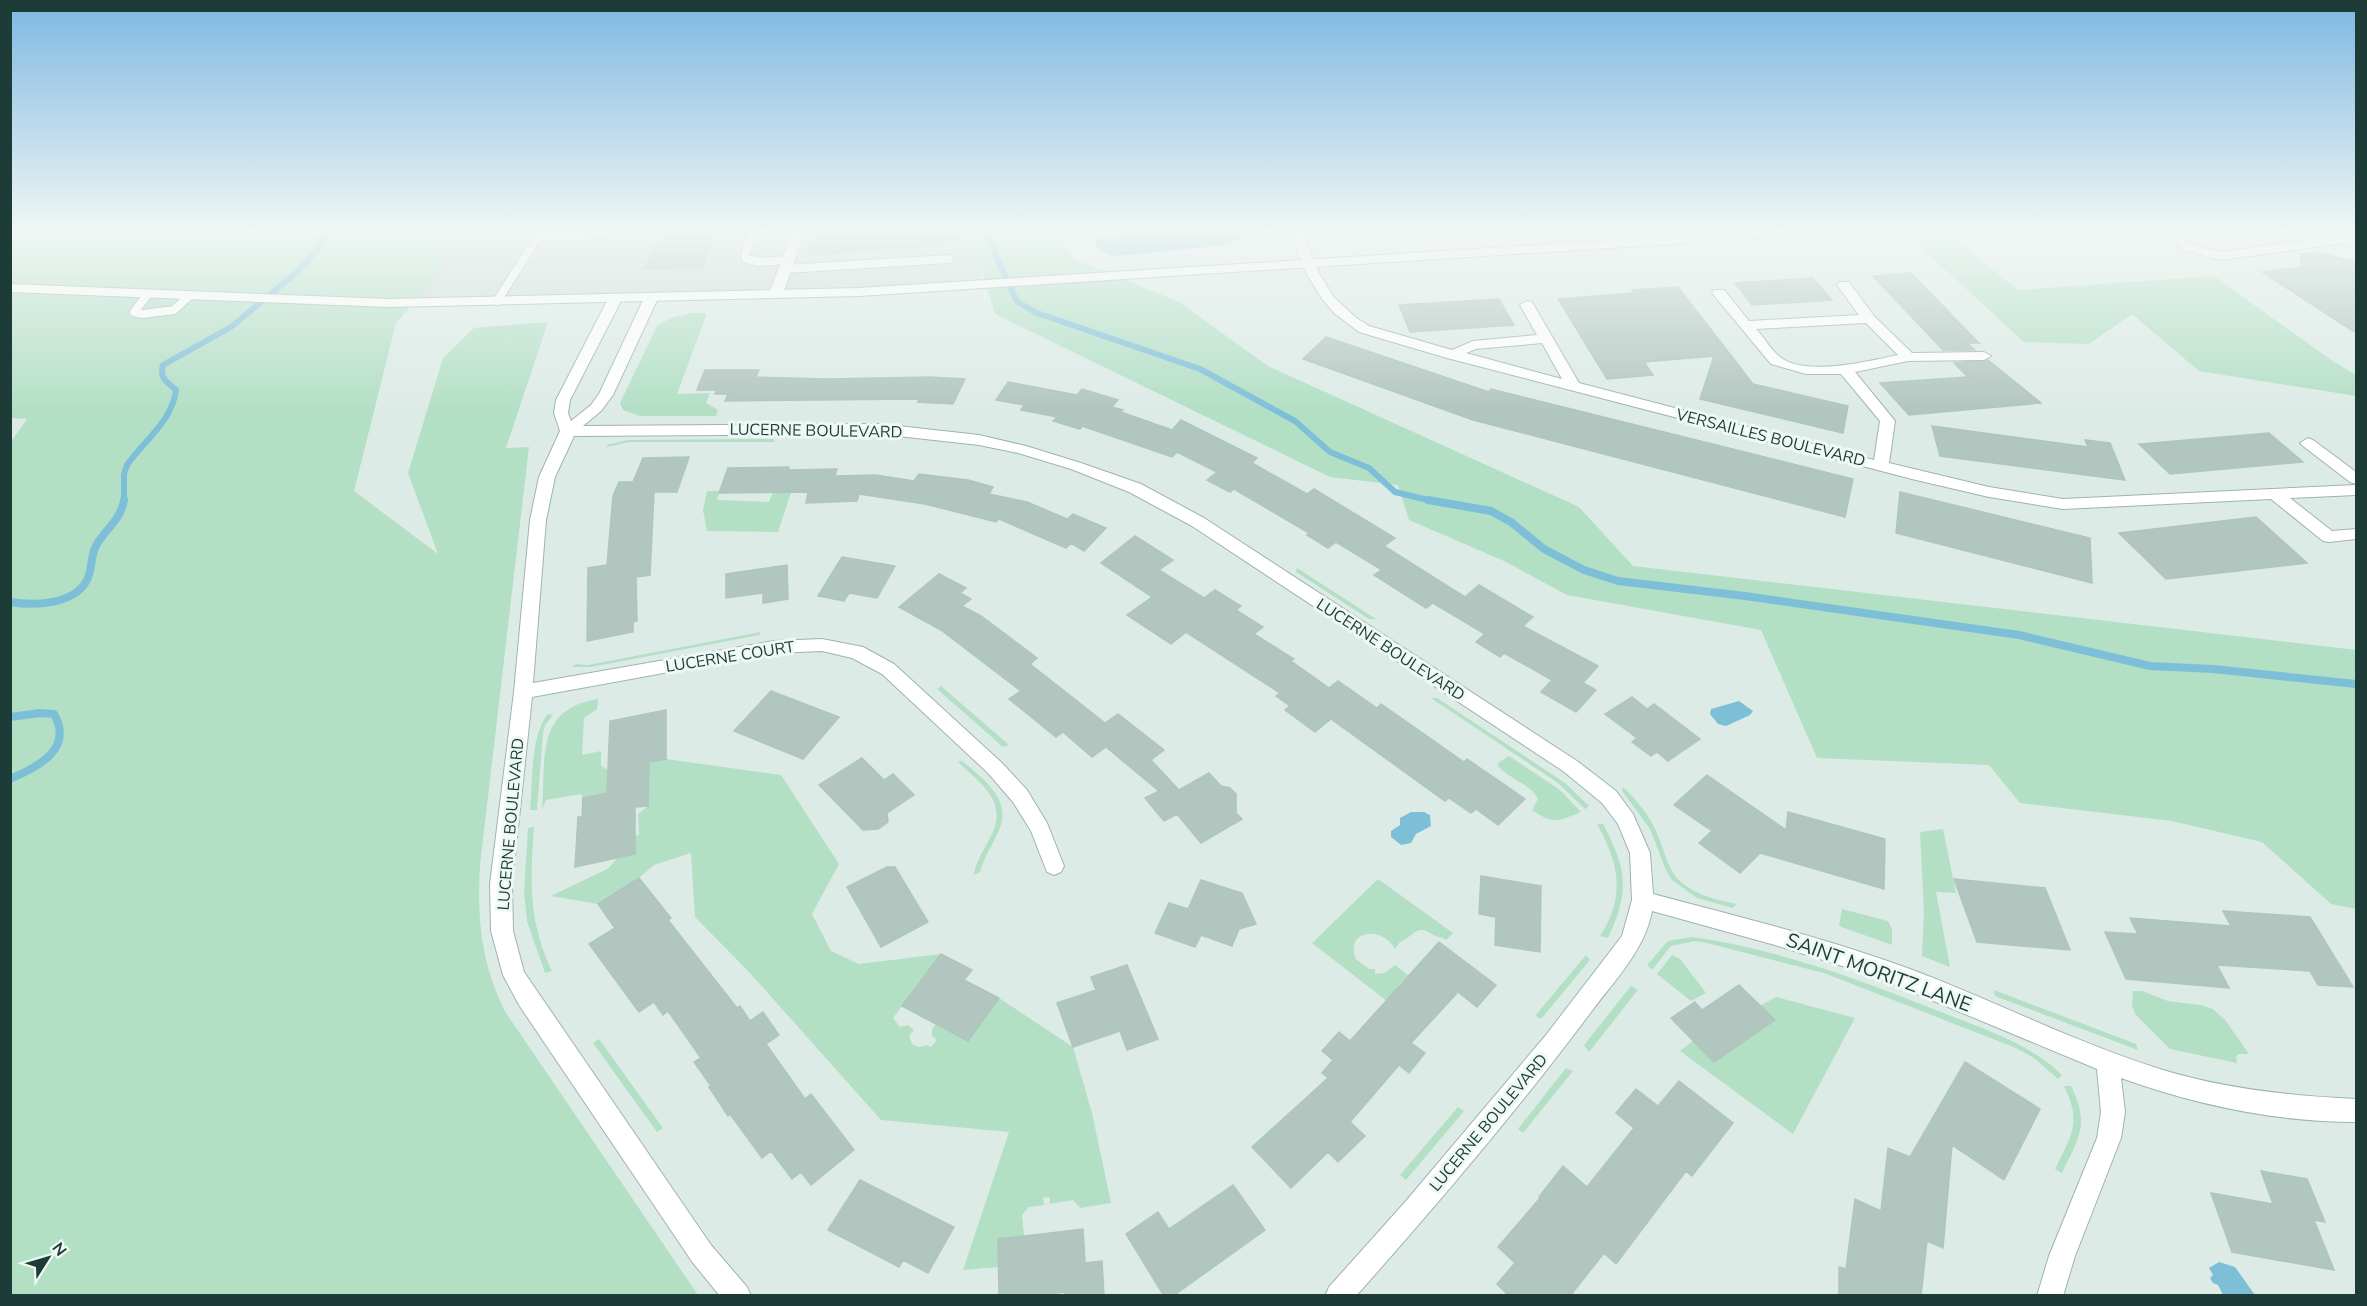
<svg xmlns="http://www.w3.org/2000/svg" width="2367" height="1306" viewBox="0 0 2367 1306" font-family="'Nunito Sans',sans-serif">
	<rect width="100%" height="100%" fill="#ddebe7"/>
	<!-- built -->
	<path fill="#cbdbd6" d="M442 229H959L980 265 982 284 808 295 416 300 442 271Z"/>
	<!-- green -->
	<path fill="#b3dfc5" d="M11 229H442V271L396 323 354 491 438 554 408 473 443 358 474 328 548 322 506 448 529 447 480 865C477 918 481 965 506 1013L698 1295H11L10 443 27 419 11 418Z
		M959 229H1054L1074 259 1179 302 1268 366 1579 507 1633 566 2356 650V909L2331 904 2262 842 2172 821 2020 803 1989 765 1817 758 1761 630 1567 595 1504 561 1409 520 1398 485 1330 477 995 314 980 265Z
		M1901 229H1943L2018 290 2214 276 2331 360 2356 375V396L2199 371 2132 314 2089 344 2024 342Z
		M692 313H707L677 394 710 393 706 403 718 410 716 416H640L623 410 620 403 657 326 671 318Z
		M773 439 775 442H629L607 447V445L627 440Z
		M793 486 778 532 707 531 703 510 707 491H720L717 500 769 502 775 487Z
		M1297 568 1376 619H1369L1296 572Z
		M761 632 759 635 591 667H573L575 664 588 665Z
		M941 686 1009 745 1003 747 937 689Z
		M1431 698H1437L1565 783 1589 806 1585 809 1558 783Z
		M598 699 597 709 584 718 582 755 601 751V766L608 770 666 759 781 775 839 864 812 914 831 951 859 964 941 954 893 1018 900 1027 908 1025 914 1030 909 1036 912 1044 919 1047 927 1045 931 1047 937 1040 932 1036V1029L936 1024 968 1041 999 998 1073 1047 1092 1113 1111 1203 1080 1208 1073 1200 1050 1204V1197L1043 1198 1044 1205 1029 1207 1022 1215 1024 1236 998 1239 999 1267 963 1270 1009 1132 881 1120 750 973 695 917 691 853 654 865 639 878 598 904 551 896 609 868 617 858 635 854V836L639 835 638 814 648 806V785L583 798 581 794 546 800 542 809C546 758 535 709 598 699Z
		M548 714 553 715 545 725 543 733 537 810H530C533 782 530 735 548 714Z
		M1509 756 1560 790 1581 812C1559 821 1553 825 1532 810L1538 799C1532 785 1509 779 1498 766V763Z
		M962 761C982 778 1013 799 999 830 993 844 984 857 980 872L974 875C976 860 984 850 991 836 1009 801 981 784 958 762Z
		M1623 787C1636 799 1649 815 1656 831 1664 848 1667 869 1680 881 1696 896 1716 899 1736 904L1733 908 1697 898 1672 880 1666 870 1650 829 1622 791Z
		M1597 824H1603C1627 869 1630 891 1608 938L1600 936C1626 897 1619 863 1597 824Z
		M534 827C530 881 528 920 552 971L545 973 527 921 524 893 528 828Z
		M1943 829 1956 893 1936 892 1950 967 1922 956 1924 912 1920 832Z
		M1378 879 1453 933 1446 940C1441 936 1438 938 1433 935 1416 923 1415 936 1400 942L1395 949C1382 925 1344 930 1356 959L1369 969H1375V974L1385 973 1395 965 1408 975 1398 986 1400 988 1387 1001 1312 943Z
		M1842 909 1888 921 1892 929V945L1839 926Z
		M1692 937C1778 949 1861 980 1941 1012 1983 1029 2028 1042 2062 1075L2058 1079 2034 1058 2016 1048 1824 973 1707 943 1695 941 1671 946 1652 970 1647 965 1668 941Z
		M1586 955 1590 960 1541 1019 1535 1016Z
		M1672 955 1680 959 1706 993 1691 1001 1657 974Z
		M1631 986 1638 990 1589 1052 1584 1045Z
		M1994 990 2136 1044 2138 1050 1995 996Z
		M2133 991H2142L2168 1001 2200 1005 2213 1009 2226 1021 2249 1054H2238L2236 1057 2237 1063 2170 1049 2135 1014 2132 1005Z
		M1776 997 1855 1018 1793 1134 1680 1051 1693 1041 1714 1062 1774 1020 1760 1006Z
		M599 1039 663 1128 657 1132 593 1043Z
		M1566 1068 1573 1071 1523 1133 1518 1129Z
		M2064 1086H2071C2090 1125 2079 1137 2062 1173L2055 1169C2072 1134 2082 1123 2064 1086Z
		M1458 1107 1464 1111 1406 1180 1400 1175Z"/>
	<!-- water -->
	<path fill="#7ebfd8" d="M1166 229H1245L1246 230 1235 241 1225 245 1116 256C1106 254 1096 250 1093 239L1158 233Z
		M1739 701 1753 711 1750 715 1726 726 1718 724 1710 714 1711 709Z
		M1411 812H1424L1430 815 1431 826 1416 834 1411 843 1401 845 1391 837V831L1400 825V818Z
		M2219 1262 2235 1267 2255 1295H2223L2218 1285 2213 1283 2210 1278 2213 1275 2209 1268Z"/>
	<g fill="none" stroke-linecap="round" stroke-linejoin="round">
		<!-- stream-far1 -->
		<path stroke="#7ebfd8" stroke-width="6" d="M984 229 1015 298 1019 303 1037 313 1200 369 1295 421 1330 452 1369 468 1395 492 1436 502
			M124 502V474L127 465C144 440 172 422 176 390 167 382 159 378 163 365L231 327 297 272 319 248 324 229"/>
		<!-- stream -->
		<path stroke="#7ebfd8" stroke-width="8" d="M1428 500 1491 511 1511 522 1544 549 1584 570 1618 581 1745 596 2019 635 2150 666 2213 669 2356 684
			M10 602C34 606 74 605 87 580 93 568 90 555 97 544 107 528 121 519 124 500
			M10 717 40 713 54 714C74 749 38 767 10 779"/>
	</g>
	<!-- building -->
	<path fill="#b2c6c0" stroke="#afc5bf" stroke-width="1.5" d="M663 229H718L703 267 644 269Z
		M814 229H959L960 244 809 255Z
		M2317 252 2356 262V333L2262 272 2301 267V254Z
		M1911 273 1979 343H1967L1975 350H1943L1873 276Z
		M1813 278 1832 300 1752 305 1735 283Z
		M1678 287 1753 384 1848 406 1843 433 1700 399 1714 356 1644 362 1653 375 1607 379 1558 299 1634 293 1632 290Z
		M1499 299 1514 325 1410 332 1399 305Z
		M1326 337 1489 392 1491 389 1853 479 1845 517 1473 420 1303 359Z
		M1988 360 2041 403 1909 415 1880 383 1968 377 1954 363Z
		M705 370H759L756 377 826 379 929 377 965 379 953 404 918 402 919 399 725 401 728 394H715L717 390H697Z
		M1008 382 1077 395 1082 389 1118 400 1112 407 1123 410 1121 412 1172 430 1181 420 1257 458 1252 463 1307 494 1314 489 1395 538 1384 546 1465 597 1479 585 1533 617 1523 626 1598 666 1583 683 1596 690 1576 712 1541 692 1552 680 1504 653 1500 657 1476 642 1485 634 1433 603 1426 608 1374 575 1382 570 1336 542 1328 548 1307 535 1309 533 1234 489 1230 492 1207 480 1217 472 1177 452 1172 457 1082 426 1080 429 1053 421 1057 417 1021 410 1024 405 996 400Z
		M1932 426 2088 447 2085 440 2110 443 2125 480 1940 456Z
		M2269 433 2303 462 2170 474 2139 444Z
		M689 457 677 492H654L650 575 636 577 637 621 633 622V632L587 641 588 568 607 565 613 496 619 482H633L643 458Z
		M789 467 788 470 837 469 835 476 876 475 914 481 919 474 968 480 993 487 989 494 1027 502 1067 519 1073 514 1106 528 1084 551 1071 543 1066 548 999 519 996 522 925 504 859 494 857 501 806 503 808 492 719 493 728 468Z
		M1900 492 2090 538 2092 583 1896 533Z
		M2256 517 2307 563 2166 579 2119 533Z
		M1135 536 1173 560 1159 570 1204 598 1215 590 1241 606 1236 610 1263 627 1254 634 1294 659 1291 661 1329 688 1338 681 1377 708 1381 704 1464 762 1467 759 1525 799 1498 825 1476 809 1471 813 1449 798 1445 801 1331 719 1315 732 1285 710 1290 706 1276 696 1280 693 1186 632 1171 644 1127 615 1152 597 1101 563Z
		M842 557 895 566 877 598 849 593 844 601 818 596Z
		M787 565 788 599 763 603V593L726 598V574Z
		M939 574 966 588 960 593 971 599 962 606 981 616 1037 658 1030 664 1105 723 1118 714 1164 750 1151 760 1179 790 1209 773 1221 786 1230 788 1236 794V813L1242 819 1201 843 1177 814 1164 821 1145 798 1159 791 1106 747 1092 757 1063 732 1056 737 1009 699 1021 691 941 630 899 607Z
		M771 691 839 717 803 759 734 731Z
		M1632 697 1647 709 1654 704 1700 739 1668 761 1657 752 1651 756 1632 742 1637 738 1605 714Z
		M666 710V759L649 762 648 806 635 807V854L575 867 578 817H582L583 798 607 793 610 721Z
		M862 758 884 780 893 774 914 795 887 813 888 822 878 829 863 830 819 785Z
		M1707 775 1786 830 1788 812 1885 839 1884 889 1760 853 1740 873 1699 843 1712 831 1674 805Z
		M887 867H895L928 922 881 947 847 887Z
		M1481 876 1541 886 1540 952 1495 945 1496 917 1479 914Z
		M639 878 671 918 668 920 737 1008 740 1006 750 1021 763 1012 779 1035 766 1044 805 1099 811 1094 854 1150 811 1185 801 1172 792 1179 771 1151 762 1158 730 1114 728 1116 709 1087 711 1086 694 1062 701 1058 668 1011 663 1015 654 1002 639 1012 589 944 615 928 598 904Z
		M1954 879 2045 888 2070 950 1977 942Z
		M1201 880 1242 893 1256 924 1239 929 1232 946 1201 935 1195 947 1155 933 1169 903 1188 909Z
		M2223 911 2310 917 2353 987 2318 985 2310 971 2217 965 2229 988 2126 979 2105 932 2138 934 2130 918 2231 926Z
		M1439 942 1496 985 1477 1007 1458 992 1411 1043 1425 1053 1409 1073 1399 1065 1350 1122 1365 1136 1338 1162 1328 1152 1291 1188 1252 1147 1328 1078 1322 1073 1333 1060 1322 1051 1339 1032 1350 1041Z
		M941 954 972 970 964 980 999 998 968 1041 902 1006Z
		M1127 965 1158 1039 1127 1050 1120 1031 1073 1047 1057 1003 1096 990 1091 977Z
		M1739 985 1775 1020 1714 1062 1671 1018 1695 1002 1702 1010Z
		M1965 1062 2040 1109 2004 1180 1952 1145 1943 1248 1927 1241 1921 1296H1839V1267L1846 1269 1855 1199 1881 1211 1888 1148 1910 1157Z
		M1679 1081 1733 1123 1692 1176 1686 1171 1616 1264 1604 1253 1570 1296H1509L1497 1284 1515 1263 1498 1247 1540 1198 1539 1197 1563 1166 1587 1187 1634 1128 1616 1113 1636 1089 1658 1106Z
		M2261 1171 2307 1179 2325 1222 2314 1220 2334 1270 2232 1252 2211 1193 2273 1204Z
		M860 1180 954 1227 928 1273 903 1260 899 1267 828 1230Z
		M1233 1185 1265 1230 1173 1296H1164L1126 1234 1158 1212 1169 1229Z
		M1083 1229 1085 1263 1102 1261 1104 1296H1065V1292L1031 1296H999L998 1239Z"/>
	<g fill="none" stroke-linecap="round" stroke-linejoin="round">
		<defs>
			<path id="service" d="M754 229 745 255 746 259 760 262 788 260
				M2164 229 2188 247 2220 256 2344 239 2356 244
				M538 236H586L613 229
				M785 269 949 259
				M148 294 134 312 142 314 174 310 189 296
				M497 301 543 229"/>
			<path id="minor" d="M793 229H805L783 294 781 297H771L769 294Z
				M1289 229H1301L1319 273 1333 296 1355 317 1369 326 1452 350 1473 341 1537 335 1520 305 1527 301 1532 302 1579 383 1874 460 1880 421 1841 374H1806L1771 364 1712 293 1714 290H1724L1749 321 1859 315 1837 285 1839 282H1849L1874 316 1912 353 1984 352 1991 356 1984 360 1908 361 1855 372 1895 421 1889 463 1989 487 2063 499 2356 485V495L2290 498 2332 531 2356 529V539L2329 542 2323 541 2271 499 2063 509 1989 497 1916 480 1447 358 1359 332 1334 313 1322 299 1306 273ZM1866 323 1898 355C1869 361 1805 377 1780 357 1771 350 1764 337 1756 329ZM1542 343 1562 379 1466 353 1476 349Z
				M651 294 658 298 613 395 601 411 583 426 880 424 979 435 1026 446 1081 463 1141 484 1204 518 1577 761 1616 791 1633 814 1650 853 1653 894C1740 917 1826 938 1910 969 1995 1001 2076 1043 2163 1070 2226 1089 2291 1096 2356 1099V1122C2277 1122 2196 1105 2121 1078L2125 1112 2121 1138 2075 1256 2063 1296H2037L2049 1256 2097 1138 2101 1112 2097 1069 1871 975 1775 945 1652 911C1645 950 1614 981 1591 1012 1518 1110 1438 1204 1356 1296H1325L1329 1287 1406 1201 1546 1035 1622 936 1632 900 1630 853 1618 824 1602 803 1563 771 1192 526 1129 492 1071 469 1018 453 979 445 880 434 574 436 555 477 546 520 533 683 774 641 822 639 863 647 894 664 1002 763 1027 790 1047 823 1064 866 1061 872 1054 875 1047 872 1031 831 1013 802 988 773 882 674 852 658 822 651 774 653 532 697 512 884 513 931 524 972 711 1245 747 1287 751 1296H720L693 1263 519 1005 503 975 491 931 490 884 514 692 530 520 539 477 560 431 554 413 556 400 608 299 615 295 622 299 570 400 568 413 571 421 591 405 599 394 644 298Z
				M2308 438 2313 440 2356 472V484L2350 482 2303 446 2300 443Z"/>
			<path id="tertiary" d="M1793 229H1850L1844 233 859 296 389 307 10 292V284L389 299 859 288Z"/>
		</defs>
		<!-- service casing -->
		<use href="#service" stroke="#a0b3af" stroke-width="10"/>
		<!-- minor casing -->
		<use href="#minor" stroke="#a0b3af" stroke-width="2"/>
		<!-- tertiary casing -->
		<use href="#tertiary" stroke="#a0b3af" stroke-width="2"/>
		<!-- service -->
		<use href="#service" stroke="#fff" stroke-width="8"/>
		<!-- minor -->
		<use href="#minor" fill="#fff" fill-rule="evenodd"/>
		<!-- tertiary -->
		<use href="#tertiary" fill="#fff" fill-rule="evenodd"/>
	</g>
	<!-- sky -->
	<linearGradient id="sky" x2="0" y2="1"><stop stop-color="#7db8e2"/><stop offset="0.56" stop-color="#f0f6f4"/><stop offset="1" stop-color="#f0f6f4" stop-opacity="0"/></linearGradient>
	<rect width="2367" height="411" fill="url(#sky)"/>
	<g text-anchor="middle" stroke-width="6" stroke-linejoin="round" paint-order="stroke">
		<!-- street labels -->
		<g font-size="16" fill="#1d3c38" stroke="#eef8f4">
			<text transform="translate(816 430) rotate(1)" y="6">LUCERNE BOULEVARD</text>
			<text transform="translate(1771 437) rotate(14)" y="6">VERSAILLES BOULEVARD</text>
			<text transform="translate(1391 649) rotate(33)" y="6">LUCERNE BOULEVARD</text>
			<text transform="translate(730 656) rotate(-9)" y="6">LUCERNE COURT</text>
			<text transform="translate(510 824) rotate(-85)" y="6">LUCERNE BOULEVARD</text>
			<text transform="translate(1488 1122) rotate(-50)" y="6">LUCERNE BOULEVARD</text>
		</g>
		<!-- near-street labels -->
		<g font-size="20" fill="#1d3c38" stroke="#eef8f4">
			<text transform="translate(1879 972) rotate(20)" y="7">SAINT MORITZ LANE</text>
		</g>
	</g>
	<!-- border -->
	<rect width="2367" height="1306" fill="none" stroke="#1d3c38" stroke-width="24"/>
	<!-- north arrow -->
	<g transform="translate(48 1258) rotate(53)" stroke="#eef8f4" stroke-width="4.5" paint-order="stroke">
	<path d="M0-4.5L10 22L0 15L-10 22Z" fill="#1d3c38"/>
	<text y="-9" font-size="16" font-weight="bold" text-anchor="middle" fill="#1d3c38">N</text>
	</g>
</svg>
